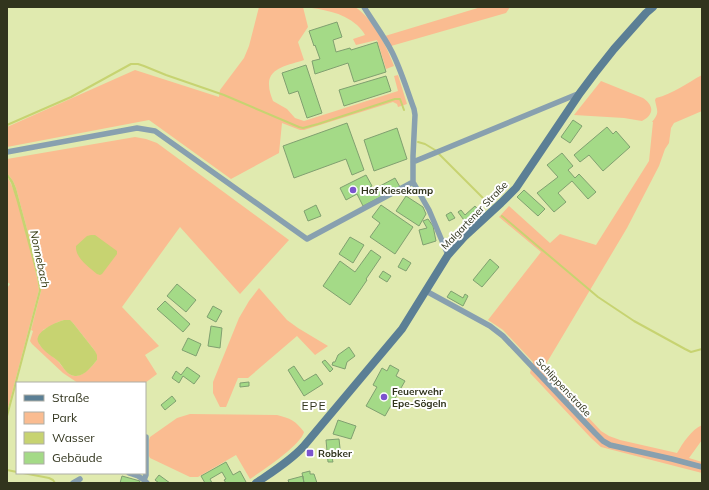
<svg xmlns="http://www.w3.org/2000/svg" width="709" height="490" viewBox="0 0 709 490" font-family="Mulish,sans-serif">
	<rect width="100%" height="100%" fill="#e0eaaf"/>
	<!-- green -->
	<path fill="#fabc91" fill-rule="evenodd" d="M259 7H355C373 18 387 47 394 66L386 69 377 40 356 45 353 39 365 35C363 31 360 28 357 25 342 12 322 9 303 7L308 27 298 42 304 60C290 65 268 67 269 85 269 90 271 96 273 101L287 109 295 118 304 121 398 91 394 76 398 75 407 104 398 107 397 104 393 102 304 130H300L282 123 279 153 231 179 149 120 7 147V127L135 70 219 97 220 90 244 58 249 46Z
		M481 7H510L506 13 391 46 385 36Z
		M702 75V111L674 123 671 128 669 143 665 149 659 166 627 228 543 369 601 431 609 436 620 440 677 453C683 443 691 430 702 425V440L689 458 702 462V473L601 447 591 438 530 373 533 362 503 330 488 320 541 252 499 217 509 206 550 243 560 234 596 245 649 161 653 122H652C660 112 657 111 655 100L656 98C673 94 687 83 702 75Z
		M601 81 643 98C648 101 654 108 650 114 649 117 645 119 642 121L624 118 574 115Z
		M135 137 146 139 157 143 289 240 240 294 180 227 122 307 159 346 145 355 157 374 145 383H78L63 373 32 344 30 341 33 331 31 330 41 291 42 285 16 188 13 181 7 173V159ZM64 320H69L73 323 95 351 97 360C92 366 81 380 71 375 66 372 62 366 58 361 51 355 44 351 39 344L43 330 58 322Z
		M7 176C16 192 20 209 24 226 30 247 36 268 39 290L7 412V288L10 284 7 282Z
		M259 288 287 320 298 328 328 346 315 355 297 336 248 378H238L226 407H220L213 393V382L239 318 249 301Z
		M190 414 277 415C290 418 296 421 304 432 301 445 262 471 250 479L236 455 198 477H190L150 458 149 456V440L150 437 177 418Z"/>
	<!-- water -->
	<path fill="#c7d371" d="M7 173 13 181 16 188 42 285 41 291 7 420V412L39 290 37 277 17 202 11 183 7 176Z
		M91 235H95L117 251V254L102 274 100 275 97 274C89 267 75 258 76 246L87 236Z
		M64 320H70L73 323 95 351 97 355V360C92 366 84 377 75 376 68 376 63 367 59 362 54 357 47 354 42 348 40 345 36 341 38 337 41 329 56 322 64 320Z"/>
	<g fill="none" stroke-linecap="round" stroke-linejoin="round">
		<!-- stream -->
		<path stroke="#c7d371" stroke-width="2" d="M7 125 71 97 131 64H138L144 66 166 75 224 95 299 127 303 128 318 124 395 99H400L404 110
			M418 142 425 144 435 150 488 203
			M502 216 598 297 634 321 685 349 691 352 702 349
			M7 470 17 472
			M23 473 49 478 53 480 55 483"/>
	</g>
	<!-- building -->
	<path fill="#a4da87" stroke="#80a070" d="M337 22 342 37 333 40 336 52 350 48 351 50 377 42 386 72 354 82 348 63 315 74 312 61 320 59 315 45 314 46 309 31Z
		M306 65 322 113 307 118 298 91 289 94 282 73Z
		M386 76 391 91 344 106 339 90Z
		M573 120 582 126 570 143 561 137Z
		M347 123 364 170 352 175 346 159 294 178 283 146Z
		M607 127 613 134 616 131 630 147 603 171 589 155 580 162 574 155Z
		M397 128 407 159 374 171 364 140Z
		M562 153 573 166 568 170 575 178 579 174 596 192 588 199 572 181 558 193 566 202 554 212 537 193 558 177 547 165Z
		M366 175 372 186 363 191 365 194 395 178 400 187 363 206 357 194 346 200 340 188Z
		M524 190 545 209 538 216 517 197Z
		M406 196 423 207 426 214 419 226 396 211Z
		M316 205 321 216 308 221 304 211Z
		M381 205 413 227 395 254 370 237 380 223 372 217Z
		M475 206 479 211 466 223 458 212 461 210 465 215Z
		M451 212 455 218 449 221 446 215Z
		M428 219 433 226 436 241 423 245 419 230 427 228 423 221Z
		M350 237 364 245 353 263 339 254Z
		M371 250 381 257 366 279 367 280 350 305 323 286 340 261 355 272Z
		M403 258 411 263 406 271 398 267Z
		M490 259 499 267 482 287 473 280Z
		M383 271 391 276 387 282 379 277Z
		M177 284 196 300 186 312 167 296Z
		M451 291 463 298 465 294 468 296 463 306 447 297Z
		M165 301 190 324 183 332 157 309Z
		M213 306 222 311 216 322 207 317Z
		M211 326 222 328 220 348 208 346Z
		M188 338 201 344 196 356 182 350Z
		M349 347 355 356 347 362 345 369 332 365 333 362H335L338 355Z
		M325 360 333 369 330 372 322 362Z
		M390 365 399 370 396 376 405 381 385 416 366 406 377 387 373 385 382 368 387 371Z
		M294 366 304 381 316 374 323 384 304 396 288 370Z
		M187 367 200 376 194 384 183 376 179 383 172 378 176 371 181 375Z
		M249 382V386L240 387V383Z
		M172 396 176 401 165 410 161 405Z
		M338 420 356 426 351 439 333 434Z
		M339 439 341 457 332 458 333 462H328L326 440Z
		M226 462 233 475 240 471 246 482 244 483H226L224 480 226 479 222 472 210 479 212 483H205L201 476Z
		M310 471V474H314L317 483H304L302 473Z
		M159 475 170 483H159L155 480Z
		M122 476 140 481 139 483H120Z
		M303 476 304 483H289L288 480Z"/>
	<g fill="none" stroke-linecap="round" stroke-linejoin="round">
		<!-- street -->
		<path stroke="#88a0af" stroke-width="5.5" d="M364 7C373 22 384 36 392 52 401 70 407 90 414 109L415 115 413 156V182L429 210 448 255
			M7 152 137 128 155 131 307 239 413 182
			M413 162 580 93
			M426 291 490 326 503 336 595 433 603 441 610 445 672 459 702 467
			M146 437V475L144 480 147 483
			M129 473 138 476 144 480
			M73 483 80 479"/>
		<!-- secondary -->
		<path stroke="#5b7f95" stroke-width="8" d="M256 483C272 472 289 462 303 447L402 329 448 255 464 237 501 203 516 188 580 93 595 73 614 49 646 13 653 7"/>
	</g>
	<!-- markers -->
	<g fill="#7c54ce" stroke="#fff" stroke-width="1.5">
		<circle cx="353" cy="190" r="4"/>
		<circle cx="384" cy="397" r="4"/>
		<rect x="306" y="449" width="8" height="8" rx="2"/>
	</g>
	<g text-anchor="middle" stroke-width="4" stroke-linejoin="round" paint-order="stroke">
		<!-- poi labels -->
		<g font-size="10" font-weight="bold" fill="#31341d" stroke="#fff" text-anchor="start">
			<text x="361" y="194">Hof Kiesekamp</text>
			<text x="392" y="395">Feuerwehr<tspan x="392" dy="12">Epe-Sögeln</tspan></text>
			<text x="318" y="457">Robker</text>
		</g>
		<!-- street labels -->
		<g font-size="10" fill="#31341d" stroke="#fff">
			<text transform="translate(474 215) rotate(-46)" y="4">Malgartener Straße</text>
			<text transform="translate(564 387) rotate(47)" y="4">Schlippenstraße</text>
		</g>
		<!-- water labels -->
		<g font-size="11" font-style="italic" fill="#31360c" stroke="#fff">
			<text transform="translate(40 259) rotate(78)" y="4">Nonnebach</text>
		</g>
		<!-- quarter labels -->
		<g font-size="12" letter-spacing="1" fill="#31341d" stroke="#fff">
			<text x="314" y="410">EPE</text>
		</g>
	</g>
	<!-- border -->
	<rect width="709" height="490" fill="none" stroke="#31341d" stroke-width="16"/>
	<!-- legend -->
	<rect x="16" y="382" width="130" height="92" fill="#ffffff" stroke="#adaea5"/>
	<rect x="24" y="395" width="20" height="6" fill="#5b7f95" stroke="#adaea5"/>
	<text x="52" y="402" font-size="12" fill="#31341d">Straße</text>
	<rect x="24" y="412" width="20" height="12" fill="#fabc91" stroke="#adaea5"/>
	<text x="52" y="422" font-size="12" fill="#31341d">Park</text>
	<rect x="24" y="432" width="20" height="12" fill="#c7d371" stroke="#adaea5"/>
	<text x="52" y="442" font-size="12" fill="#31341d">Wasser</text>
	<rect x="24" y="452" width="20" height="12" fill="#a4da87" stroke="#adaea5"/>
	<text x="52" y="462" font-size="12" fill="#31341d">Gebäude</text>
</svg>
